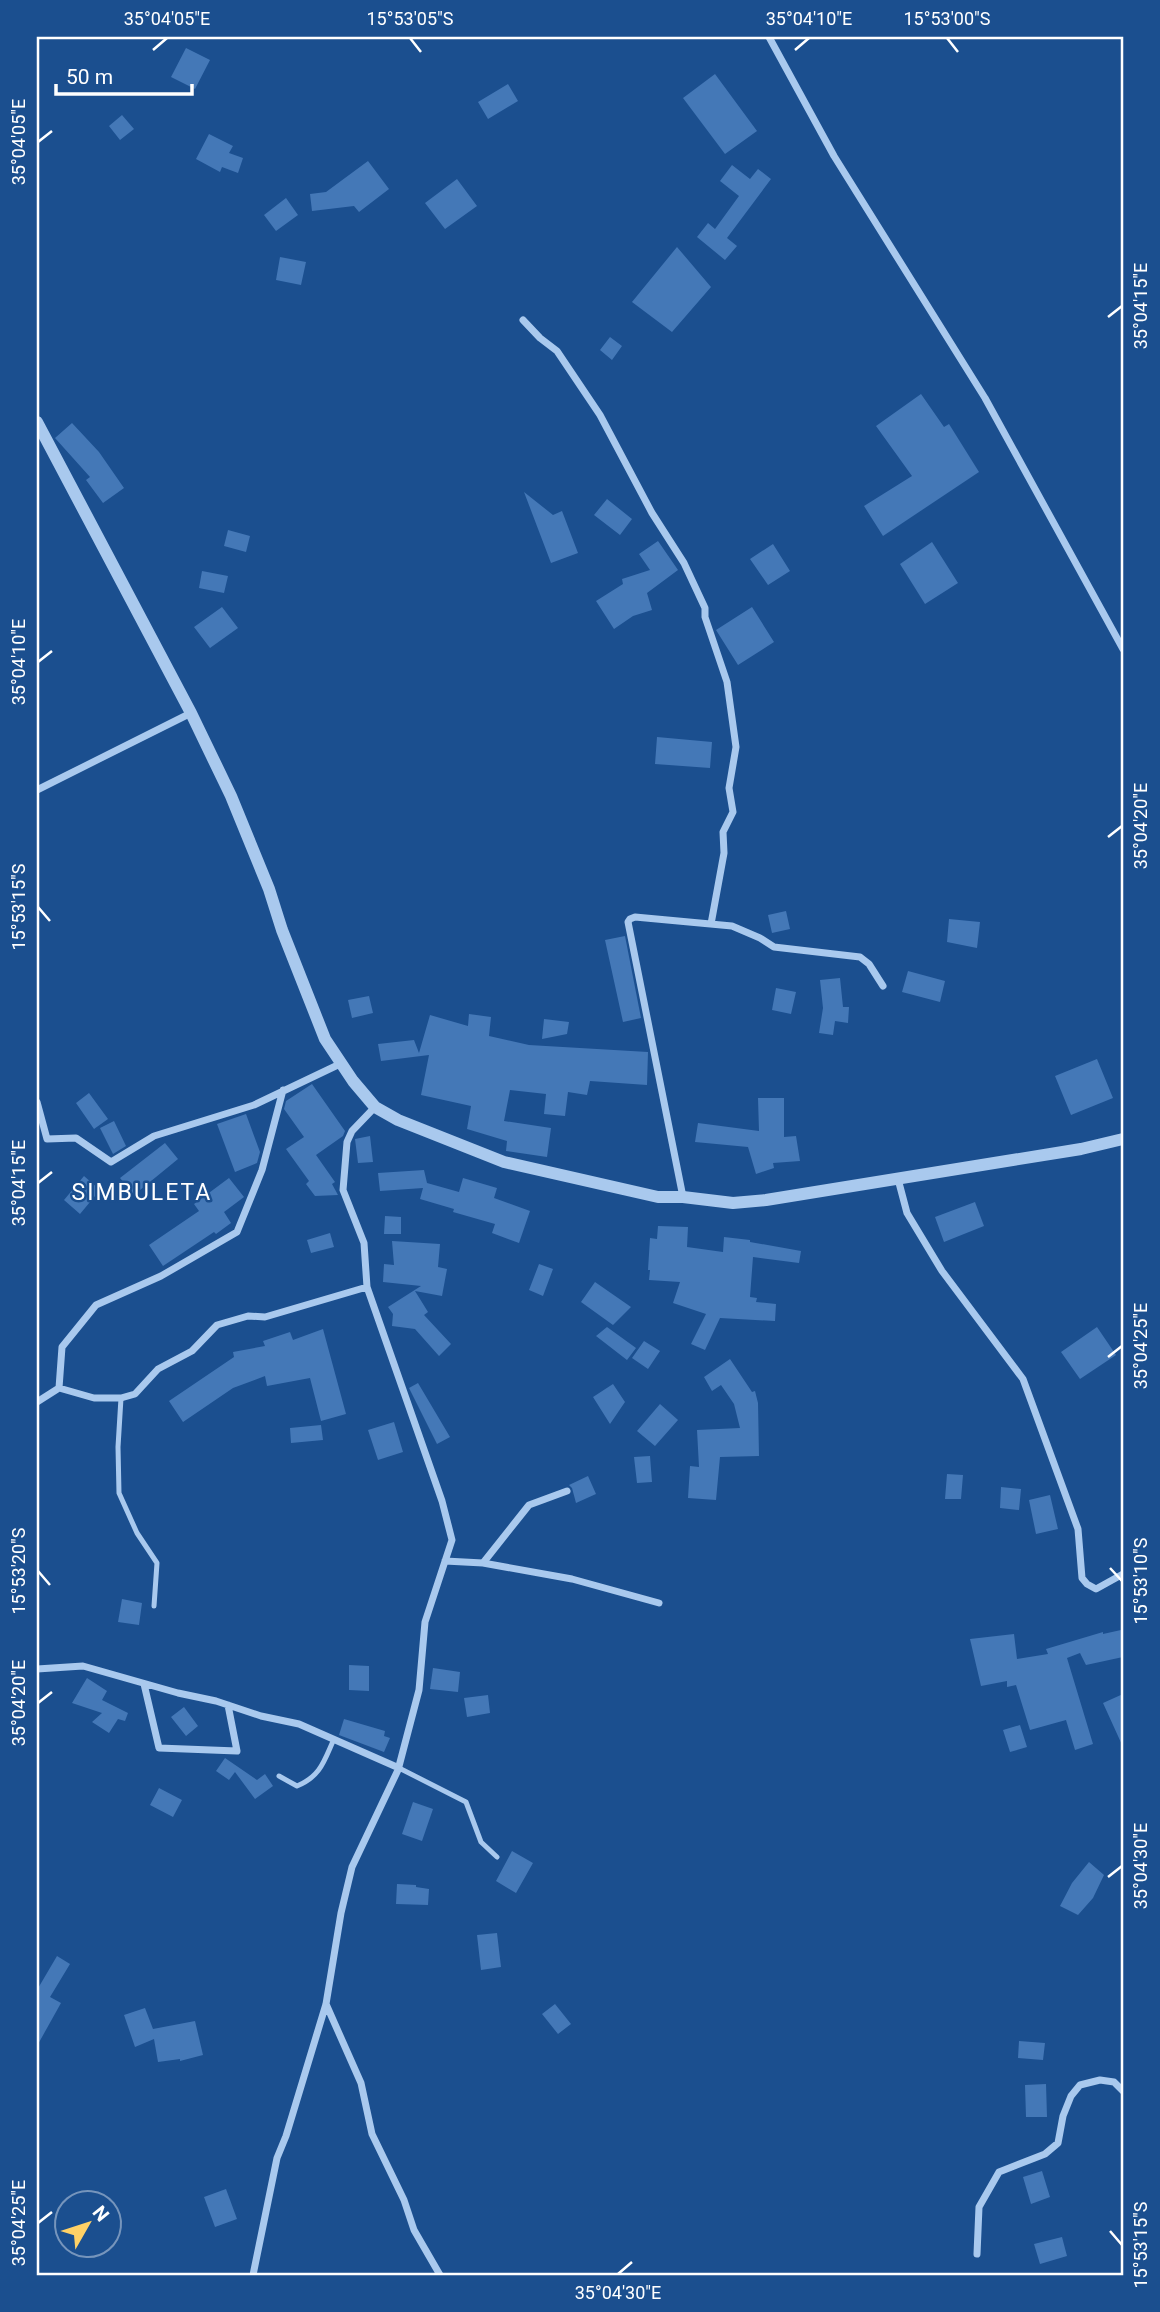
<svg xmlns="http://www.w3.org/2000/svg" width="1160" height="2312" viewBox="0 0 1160 2312" font-family="Roboto,sans-serif">
	<rect width="100%" height="100%" fill="#1b4f8f"/>
	<!-- building -->
	<path fill="#4478b7" d="M186 48 210 60 195 89 171 77Z
		M715 74 757 131 725 154 683 98Z
		M508 84 518 101 488 119 478 102Z
		M122 115 134 129 120 140 109 126Z
		M209 134 233 146 229 153 243 158 238 173 222 167 220 172 196 159Z
		M368 161 389 189 359 212 354 206 312 211 310 194 326 192Z
		M732 165 750 179 758 169 771 179 727 238 737 246 725 260 697 237 708 223 715 229 739 196 720 181Z
		M457 179 477 206 445 229 425 203Z
		M286 198 298 215 276 231 264 215Z
		M677 247 711 287 672 332 632 302Z
		M280 257 306 262 301 285 276 280Z
		M610 337 622 346 612 360 600 350Z
		M921 394 944 427 949 424 979 472 883 536 864 506 912 476 876 426Z
		M72 423 99 452 124 488 103 503 86 480 90 477 55 438Z
		M524 492 553 515 562 511 578 553 551 563Z
		M607 499 632 519 620 535 594 515Z
		M228 530 250 536 246 552 224 546Z
		M658 541 678 570 647 593 652 610 633 616 614 629 596 601 623 584 622 579 650 570 639 554Z
		M932 542 958 583 925 604 900 564Z
		M773 544 790 571 768 585 750 559Z
		M202 571 228 576 224 593 199 588Z
		M222 607 238 628 210 648 194 627Z
		M752 607 774 642 738 665 716 630Z
		M657 737 712 742 710 768 655 764Z
		M786 911 790 929 772 933 768 915Z
		M949 919 980 922 977 948 947 942Z
		M625 936 641 1018 623 1022 605 940Z
		M908 971 945 981 940 1002 902 992Z
		M840 978 843 1007H849L848 1023 835 1021 833 1035 819 1033 823 1008 820 980Z
		M776 988 796 992 791 1014 772 1010Z
		M369 996 373 1013 352 1018 348 1000Z
		M469 1014 491 1017 489 1036 529 1045 648 1052 647 1085 590 1081 587 1095 568 1092 565 1116 544 1114 546 1094 510 1090 504 1121 551 1128 547 1157 506 1151 507 1141 467 1129 471 1106 421 1095 429 1055 381 1061 378 1044 414 1040 419 1053 430 1015 468 1026Z
		M544 1019 569 1022 567 1034 542 1039Z
		M1097 1059 1113 1098 1071 1115 1055 1076Z
		M312 1084 345 1131 343 1136 316 1155 335 1182 332 1184 338 1195 315 1196 306 1184 309 1181 286 1149 304 1137 284 1109 286 1101Z
		M89 1093 108 1119 94 1129 76 1103Z
		M758 1098H784V1137L796 1136 800 1161 773 1163 774 1168 756 1174 748 1147 695 1142 698 1123 759 1131Z
		M246 1114 260 1152 257 1163 235 1172 217 1124Z
		M114 1121 126 1146 113 1154 100 1128Z
		M370 1136 373 1162 358 1163 355 1139Z
		M165 1143 178 1159 134 1195 120 1178Z
		M424 1170 427 1183 459 1192 463 1178 497 1188 494 1198 530 1211 519 1243 492 1233 495 1224 453 1212 454 1209 420 1199 423 1188 380 1191 378 1173Z
		M84 1176 100 1190 80 1214 64 1200Z
		M229 1178 244 1197 224 1212 231 1223 216 1234 214 1232 163 1266 149 1245 199 1211 194 1204Z
		M975 1202 984 1226 944 1242 935 1217Z
		M385 1216 401 1217V1234H384Z
		M658 1226 688 1227 687 1247 723 1252 724 1237 750 1240V1242L801 1251 799 1263 753 1257 750 1297 757 1298 756 1302 776 1304 775 1321 720 1318 705 1350 691 1344 706 1314 673 1303 680 1282 649 1280 650 1270H648L650 1238 657 1239Z
		M330 1233 334 1247 311 1253 307 1240Z
		M392 1241 440 1244 438 1267 447 1269 442 1296 415 1291 428 1312 424 1315 451 1344 439 1356 415 1329 392 1326 393 1314 388 1307 421 1286 383 1282 384 1264 394 1265Z
		M539 1264 553 1269 543 1296 529 1290Z
		M595 1282 631 1307 613 1325 581 1302Z
		M607 1327 636 1348 627 1360 596 1336Z
		M1097 1327 1116 1355 1080 1379 1061 1352Z
		M323 1329 346 1414 321 1421 310 1378 267 1386 265 1376 233 1388 183 1422 169 1401 234 1357 233 1352 265 1346 263 1341 290 1332 293 1340Z
		M644 1341 660 1351 648 1369 632 1358Z
		M730 1359 752 1392 755 1391 758 1403 759 1456 720 1457 716 1500 688 1498 690 1466 699 1467 697 1430 740 1428 734 1404 721 1385 712 1391 704 1377Z
		M418 1383 450 1437 437 1444 409 1388Z
		M613 1384 625 1402 610 1424 593 1397Z
		M660 1404 678 1420 655 1446 637 1431Z
		M394 1422 403 1452 378 1460 368 1430Z
		M321 1425 323 1440 291 1443 290 1428Z
		M650 1456 652 1482 637 1483 634 1457Z
		M947 1474 963 1475 961 1499H945Z
		M588 1476 596 1494 576 1503 572 1488 569 1485Z
		M1001 1487 1021 1489 1019 1510 1000 1508Z
		M1050 1495 1058 1529 1036 1534 1029 1500Z
		M122 1599 142 1603 139 1625 118 1622Z
		M1121 1630 1123 1657 1086 1665 1080 1653 1067 1658 1093 1744 1075 1750 1066 1720 1030 1730 1016 1685 1007 1687V1681L981 1686 970 1639 1014 1634 1017 1659 1048 1654 1046 1649 1103 1632V1634Z
		M349 1665 369 1666V1691L349 1690Z
		M433 1668 460 1672 458 1692 430 1689Z
		M87 1678 107 1691 102 1700 128 1713 125 1721 118 1719 109 1733 92 1722 102 1713 72 1703Z
		M1123 1694V1747L1103 1703Z
		M488 1695 490 1713 467 1717 464 1698Z
		M184 1707 198 1726 186 1736 171 1717Z
		M344 1719 385 1731 384 1736 390 1738 384 1752 339 1735Z
		M1020 1725 1027 1747 1010 1752 1003 1730Z
		M225 1758 257 1780 265 1774 273 1786 255 1799 235 1772 229 1780 216 1771Z
		M159 1788 182 1800 173 1817 150 1805Z
		M413 1802 433 1809 422 1841 402 1834Z
		M512 1851 533 1863 516 1893 496 1881Z
		M1089 1862 1104 1875 1093 1898 1078 1915 1060 1906 1072 1883Z
		M397 1884 416 1885V1887L429 1889 428 1905 396 1904Z
		M497 1933 501 1967 481 1970 477 1935Z
		M57 1956 70 1964 50 1997 61 2003 37 2046V1990Z
		M555 2004 571 2024 558 2034 542 2014Z
		M145 2008 153 2029 195 2021 203 2055 180 2061V2059L158 2062 154 2039 135 2047 124 2015Z
		M1019 2041 1045 2043 1043 2060 1018 2058Z
		M1046 2084 1047 2117H1026L1025 2085Z
		M1042 2171 1050 2197 1031 2204 1023 2177Z
		M226 2189 237 2219 215 2227 204 2197Z
		M1062 2237 1067 2256 1040 2264 1034 2244Z"/>
	<g fill="none" stroke-linecap="round" stroke-linejoin="round">
		<!-- service -->
		<path stroke="#a9c9ee" stroke-width="5" d="M121 1398 118 1447 119 1493 137 1533 157 1563 154 1606
			M399 1768 466 1802 481 1842 497 1857
			M279 1776 297 1786C321 1776 324 1761 334 1739"/>
		<!-- minor -->
		<path stroke="#a9c9ee" stroke-width="7" d="M769 37 834 156 985 398 1123 649
			M523 320 540 338 557 351 600 415 652 513 684 563 705 608V617L727 682 736 747 729 788 733 812 723 832 724 853 711 924
			M37 790 191 713
			M37 1102 47 1139 76 1138 111 1162 154 1136 254 1105 342 1063
			M898 1179 907 1213 942 1271 1023 1379 1078 1529 1082 1578 1087 1584 1096 1589 1123 1574
			M683 1197 628 922 630 919 635 917 732 926 760 938 774 947 860 957 869 964 883 986
			M59 1388 62 1347 96 1305 161 1276 237 1232 262 1170 283 1090
			M37 1402 59 1388 94 1398H121L135 1394 158 1369 192 1351 217 1325 248 1316 265 1317 367 1287
			M445 1561 483 1563 529 1505 567 1491
			M483 1563 572 1579 659 1603
			M37 1669 83 1666 178 1693 216 1701 261 1716 299 1724 399 1768
			M144 1684 159 1748 237 1751 228 1705
			M326 2004 361 2083 372 2134 404 2200 414 2230 440 2275
			M977 2254 979 2207 999 2172 1045 2154 1058 2143 1063 2116 1071 2096 1080 2085 1100 2080 1114 2082 1123 2091
			M253 2275 277 2158 286 2136 326 2004 341 1913 352 1867 398 1770 419 1690 425 1622 452 1540 442 1501 367 1287 364 1243 343 1190 347 1142 352 1131 375 1107"/>
		<!-- tertiary -->
		<path stroke="#a9c9ee" stroke-width="12" d="M37 422 191 713 231 796 269 889 282 930 325 1039 353 1081 375 1107 398 1120 504 1162 658 1197H683L733 1203 766 1200 1081 1149 1123 1139"/>
	</g>
	<!-- ticks -->
	<path fill="none" stroke="#fff" stroke-width="2.5" d="M410 38 421 52M947 38 958 52M153 50 167 38M795 50 809 38M38 142 52 131M1108 317 1122 306M38 662 52 651M1108 837 1122 826M38 907 50 921M38 1183 52 1172M1108 1357 1122 1346M1110 1568 1122 1581M38 1571 50 1585M38 1703 52 1692M1108 1877 1122 1866M38 2223 52 2212M1110 2231 1122 2245M618 2274 632 2262"/>
	<g text-anchor="middle" stroke-width="5" stroke-linejoin="round" paint-order="stroke">
		<!-- quarter labels -->
		<g font-size="23" letter-spacing="2" fill="#fff" stroke="#1b4f8f">
			<text x="142" y="1200">SIMBULETA</text>
		</g>
	</g>
	<!-- border -->
	<rect width="1160" height="2312" fill="none" stroke="#1b4f8f" stroke-width="77"/>
	<!-- north arrow -->
	<g transform="translate(88 2224) rotate(51)"><circle r="33" fill="#1b4f8f" stroke="#7695bc" stroke-width="2"/>
	<path d="M0-5L12 26L0 18L-12 26Z" fill="#ffd166"/>
	<text y="-10" font-size="19" font-weight="bold" text-anchor="middle" fill="#ffffff">N</text>
	</g>
	<!-- scale -->
	<path d="M56 84v10h136v-10" fill="none" stroke="#ffffff" stroke-width="3.5"/>
	<text x="66" y="84" font-size="21" fill="#ffffff" stroke="#1b4f8f" stroke-width="5" paint-order="stroke">50 m</text>
	<rect x="38" y="38" width="1084" height="2236" fill="none" stroke="#fff" stroke-width="2.5"/>
	<g font-size="18" text-anchor="middle" fill="#fff">
		<text x="167" y="25">35°04'05"E</text>
		<text x="410" y="25">15°53'05"S</text>
		<text x="809" y="25">35°04'10"E</text>
		<text x="947" y="25">15°53'00"S</text>
		<text transform="translate(19 142) rotate(-90)" y="6">35°04'05"E</text>
		<text transform="translate(1141 306) rotate(-90)" y="6">35°04'15"E</text>
		<text transform="translate(19 662) rotate(-90)" y="6">35°04'10"E</text>
		<text transform="translate(1141 826) rotate(-90)" y="6">35°04'20"E</text>
		<text transform="translate(19 907) rotate(-90)" y="6">15°53'15"S</text>
		<text transform="translate(19 1183) rotate(-90)" y="6">35°04'15"E</text>
		<text transform="translate(1141 1346) rotate(-90)" y="6">35°04'25"E</text>
		<text transform="translate(19 1571) rotate(-90)" y="6">15°53'20"S</text>
		<text transform="translate(1141 1581) rotate(-90)" y="6">15°53'10"S</text>
		<text transform="translate(19 1703) rotate(-90)" y="6">35°04'20"E</text>
		<text transform="translate(1141 1866) rotate(-90)" y="6">35°04'30"E</text>
		<text transform="translate(19 2223) rotate(-90)" y="6">35°04'25"E</text>
		<text transform="translate(1141 2245) rotate(-90)" y="6">15°53'15"S</text>
		<text x="618" y="2299">35°04'30"E</text>
	</g>
</svg>
